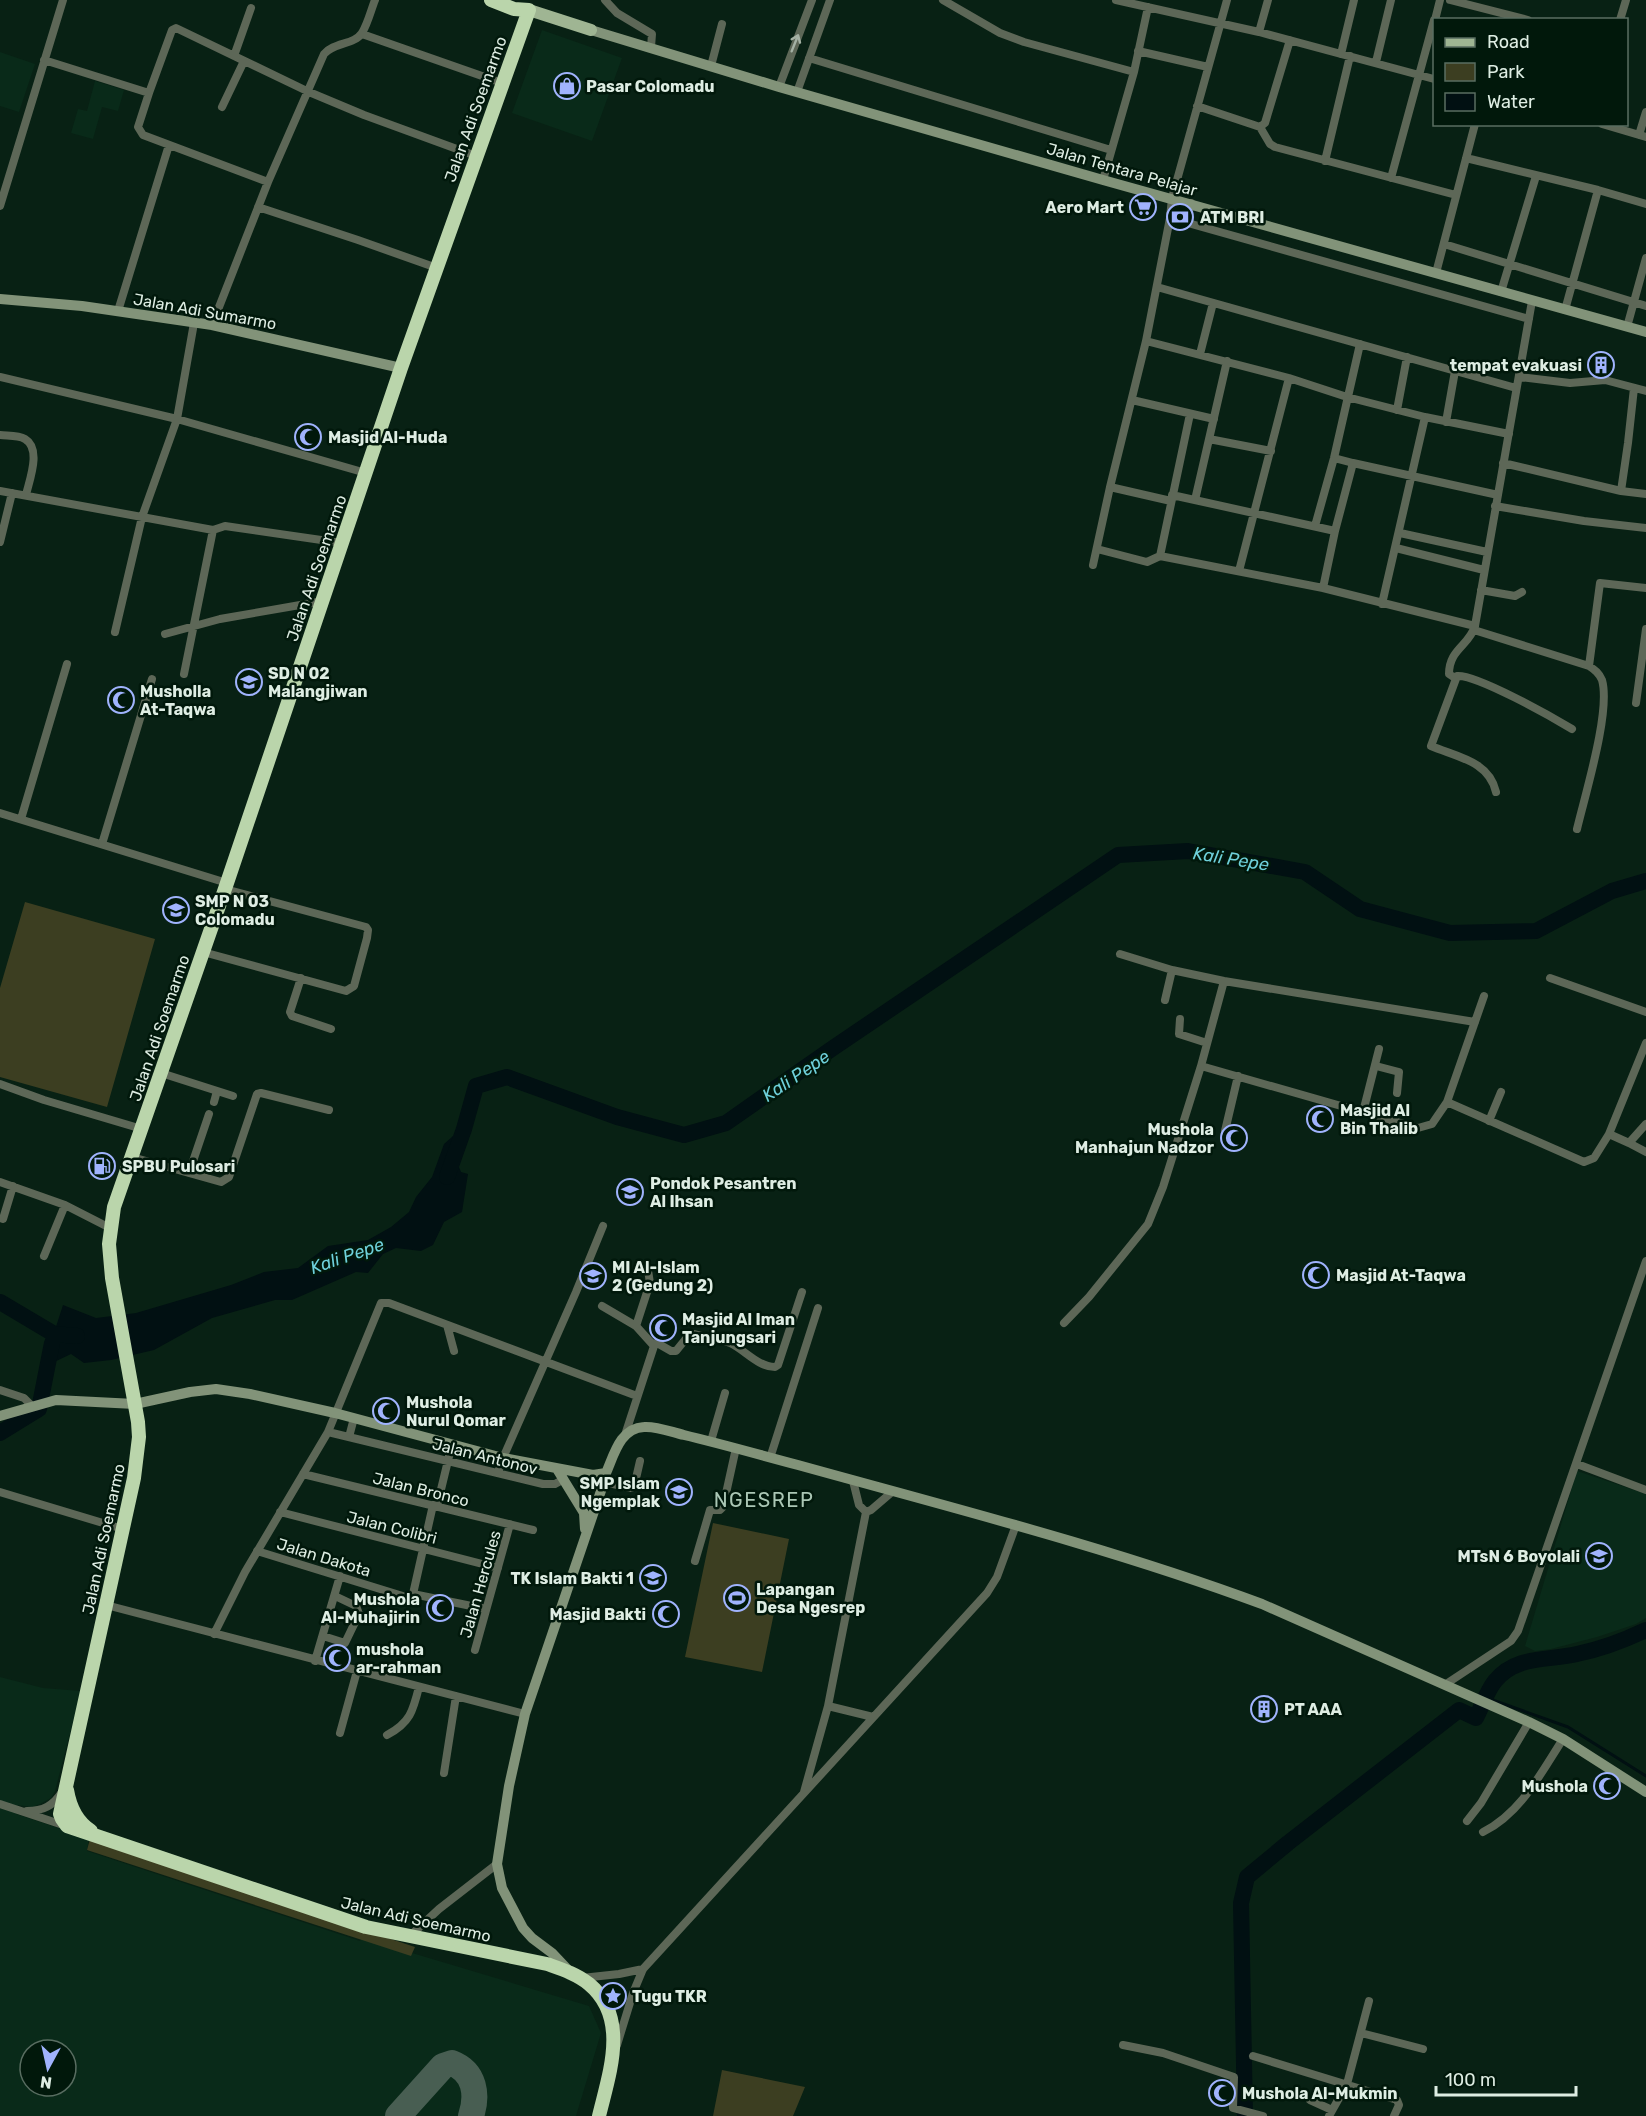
<svg xmlns="http://www.w3.org/2000/svg" width="1646" height="2116" viewBox="0 0 1646 2116" font-family="Rubik,sans-serif">
	<rect width="100%" height="100%" fill="#082114"/>
	<!-- built -->
	<path fill="#092a19" fill-rule="evenodd" d="M542 30 622 58 592 141 512 113Z
		M0 52 35 64 19 112 0 106Z
		M95 81 124 90 118 111 102 107 93 139 71 133 78 109 87 111Z
		M1577 1471 1646 1494V1618L1636 1624 1597 1637 1551 1649 1535 1651 1525 1646Z
		M0 1677 43 1688 81 1691 55 1791 51 1798 40 1804 32 1807 18 1805 16 1814 89 1838 87 1851 360 1941 362 1938 589 2006 601 2033 576 2116H0ZM30 2050H66V2086H30Z"/>
	<!-- green -->
	<path fill="#3c3e21" d="M25 902 155 939 107 1107 0 1077V988Z
		M713 1523 789 1539 762 1672 685 1657Z
		M90 1839 415 1947 411 1956 87 1850Z
		M722 2070 805 2087 793 2116H713Z"/>
	<!-- water -->
	<path fill="#011012" d="M453 1136 455 1157 461 1172 468 1174 462 1212 444 1222 433 1245 421 1251 396 1248 383 1254 368 1273 356 1272 292 1300H275L212 1318 154 1350 111 1360 84 1363 71 1354 48 1365 44 1364 63 1305 96 1318 136 1313 231 1285 264 1272 298 1268 328 1246 368 1240 391 1227 409 1212 416 1197 432 1177 444 1144Z"/>
	<g fill="none" stroke-linecap="round" stroke-linejoin="round">
		<!-- stream -->
		<path stroke="#011012" stroke-width="3" d="M1487 1698 1568 1727 1646 1776"/>
		<!-- river -->
		<path stroke="#011012" stroke-width="16" d="M447 1177 464 1129 476 1086 507 1077 617 1117 684 1135 726 1123 833 1048 1118 855 1188 851 1305 872 1360 909 1450 933 1536 931 1612 891 1646 881
			M0 1302 54 1334 77 1336
			M0 1433 39 1409 52 1343
			M1245 2116 1241 1903 1247 1877 1288 1843 1459 1710 1476 1718C1482 1706 1487 1691 1495 1681 1516 1655 1548 1661 1577 1654 1602 1649 1623 1641 1646 1630"/>
		<!-- taxiway -->
		<path stroke="#485e52" stroke-width="26" d="M398 2116 443 2066 452 2063C475 2072 478 2095 471 2116"/>
		<!-- street -->
		<path stroke="#5d6757" stroke-width="8" d="M605 0 617 13 652 34 651 47
			M943 0 1000 33 1024 42 1134 72
			M1116 0 1259 32 1434 79
			M1450 0 1528 20
			M1435 20 1440 0
			M1620 20 1626 0
			M1259 32 1268 0
			M362 34 502 83
			M1138 51 1208 67
			M1341 54 1354 0
			M234 56 251 8
			M809 58 1111 150
			M44 60 149 93 172 30 176 28 309 92 364 115 476 156
			M1376 62 1391 0
			M711 66 722 24
			M779 87 812 0
			M797 92 830 0
			M149 93 138 127 143 135 268 182
			M1197 106 1260 127 1270 144 1275 147 1456 195
			M222 107 244 61
			M1602 124 1646 137
			M1260 127 1265 123 1290 40
			M1639 135 1646 112
			M1466 158 1598 190 1646 204
			M1325 161 1350 56
			M1391 178 1434 20
			M1103 180 1134 72 1148 7
			M0 206 63 0
			M258 207 358 240 437 268
			M1170 218 1529 319
			M1186 223 1191 203
			M1444 244 1646 306
			M1436 273 1475 124
			M1157 287 1516 388
			M1501 292 1536 176
			M1565 310 1598 190
			M118 311 169 145
			M212 325 268 182 324 54C334 42 354 45 362 33 368 23 371 10 375 0
			M1627 327 1646 258
			M1146 341 1289 378 1347 397 1425 417 1509 434
			M1200 354 1213 303
			M0 377 177 419 366 473
			M1519 377 1570 383 1605 380 1646 391
			M1132 400 1214 419
			M1397 410 1407 357
			M1446 422 1455 371
			M0 435C7 436 18 435 25 439 42 449 29 481 26 495
			M1209 439 1271 451
			M1334 458 1353 463
			M1503 463 1621 491 1646 494
			M1110 487 1171 501
			M0 491 213 530 225 526 342 543
			M1621 491 1628 443 1634 388
			M1172 495 1335 531 1353 463 1498 495
			M1195 500 1227 361
			M1495 506 1584 521 1646 528
			M1315 526 1334 458 1360 344
			M1400 533 1487 552
			M0 542 12 493
			M1396 548 1484 570
			M1097 549 1147 562 1160 556 1190 414
			M1160 556 1323 588 1475 626
			M1093 565 1110 487 1146 341 1170 218 1172 198 1227 0
			M1239 571 1289 378
			M1323 588 1335 531
			M1481 590 1515 596 1522 592
			M1382 604 1425 417
			M1474 630 1589 666C1595 670 1599 673 1602 680 1611 711 1585 795 1577 829
			M115 632 142 517 177 419 194 323
			M165 634 220 619 323 601
			M1589 666 1600 583 1646 588
			M184 674 213 530
			M1455 678 1449 674C1449 649 1469 646 1475 626L1532 301
			M1636 703 1646 629
			M1496 792C1489 761 1457 757 1431 746L1457 676C1476 674 1552 717 1572 729
			M0 813 227 883
			M21 819 67 664
			M102 844 152 679
			M203 952 346 991 354 986 367 938 368 930 366 927 225 889
			M1120 954 1172 970 1224 981 1475 1022
			M301 978 290 1012 292 1016 331 1029
			M1550 978 1646 1012
			M1224 981 1201 1066 1418 1128 1432 1124 1447 1102 1584 1162 1594 1158 1609 1134
			M1165 1000 1172 970
			M1180 1019 1179 1034 1207 1043
			M1646 1043 1609 1134 1629 1143 1646 1124
			M1376 1066 1399 1072 1397 1093
			M161 1073 233 1096
			M0 1084 44 1100 142 1129
			M214 1102 217 1091
			M1447 1102 1484 996
			M1363 1112 1379 1049
			M1489 1121 1501 1092
			M1225 1131 1238 1076
			M1629 1143 1646 1152
			M132 1157 221 1182 229 1177 257 1094 261 1093 329 1110
			M189 1173 209 1114
			M0 1182 65 1205 110 1228
			M3 1219 13 1186
			M44 1256 65 1205
			M602 1306 636 1326 654 1346 625 1435
			M1064 1323 1089 1297 1148 1224 1163 1187 1201 1066
			M447 1325 454 1351
			M636 1326 650 1283 647 1264
			M653 1344 657 1343 671 1351H676L689 1335 693 1334C705 1337 718 1339 730 1343 745 1350 758 1367 775 1367L778 1365 802 1292
			M0 1390 24 1398 32 1406
			M328 1432 543 1484H555L564 1479
			M349 1437 354 1418
			M711 1441 725 1393
			M770 1458 818 1308
			M1577 1464 1646 1490
			M498 1473 503 1458 576 1292 603 1226
			M303 1474 533 1530
			M853 1481 859 1505 866 1512
			M604 1482 631 1488 634 1487 640 1461
			M0 1492 123 1529
			M437 1506 452 1444
			M280 1512 498 1568
			M257 1551 406 1597 413 1594 486 1609
			M695 1561 710 1510H720L723 1507 736 1448
			M413 1594 433 1505
			M106 1605 525 1714
			M214 1634 245 1572 328 1432 381 1303H389L637 1396
			M323 1636 345 1643 359 1614 356 1606 335 1596
			M475 1650 510 1524
			M315 1661 340 1576
			M1446 1684 1511 1641 1518 1631 1646 1261
			M873 1717 828 1706 866 1512 871 1510 892 1492
			M340 1733 357 1671
			M387 1735C410 1723 413 1711 419 1687
			M444 1773 456 1696
			M804 1792 828 1706
			M0 1804 66 1826
			M27 1811C43 1811 53 1806 62 1792
			M1467 1821 1481 1803 1529 1722
			M1483 1832C1521 1813 1541 1773 1563 1739
			M410 1936 439 1909 497 1864
			M582 1978 619 1974 643 1969
			M1361 2033 1423 2049
			M617 2045 633 1993 643 1969 987 1593 997 1577 1016 1525
			M1123 2045 1163 2053 1234 2077 1233 2108 1263 2116
			M1253 2056 1397 2100 1399 2105 1394 2116
			M1310 2100 1332 2110
			M1329 2116 1347 2084 1369 2001"/>
		<!-- secondary -->
		<path stroke="#829379" stroke-width="10" d="M591 30 779 87 1103 180 1646 332
			M0 299 82 306 212 325 401 368
			M0 1416 56 1400 135 1404 190 1392 216 1389 250 1394 335 1413 503 1458 593 1475 606 1473C614 1455 620 1428 644 1427 657 1426 671 1432 684 1435 722 1444 760 1455 798 1465 953 1508 1111 1548 1262 1604L1529 1722 1563 1739 1646 1792
			M557 1469 584 1513 585 1529
			M569 1971 552 1953 532 1938 523 1928 502 1888 497 1864 509 1786 525 1714 604 1482 606 1473"/>
		<!-- primary -->
		<path stroke="#9fb593" stroke-width="12" d="M529 10 591 30"/>
		<!-- highway -->
		<path stroke="#bad5ab" stroke-width="14" d="M491 0 514 9 529 10
			M529 10 401 368 227 883 114 1207 109 1244 112 1278 138 1422 139 1437 134 1478 60 1814 62 1819 67 1826 366 1927 547 1964C561 1969 577 1974 589 1984 630 2018 609 2074 599 2116
			M67 1790C70 1808 77 1822 91 1831"/>
	</g>
	<!-- one-way arrows -->
	<defs><path id="oneway-shaft" d="M-6 0H5M1.5-3L5.5 0L1.5 3" fill="none" stroke-width="1.6" stroke-linecap="round" stroke-linejoin="round" transform="scale(1.5)"/></defs>
	<use stroke="#a4b1a4" href="#oneway-shaft" transform="translate(795 43) rotate(-68)"/>
	<!-- icons -->
	<defs>
		<symbol id="shop-ring" viewBox="-11 -11 22 22"><circle r="9.5" fill="#01180b" stroke="#a0b3fd" stroke-width="1.5"/><path d="M-5-2.5h2.3a2.7 3.5 0 0 1 5.4 0H5L5.5 6h-11ZM-1.5-2.5h3a1.5 2.3 0 0 0-3 0Z" fill="#a0b3fd"/></symbol>
		<symbol id="supermarket-ring" viewBox="-11 -11 22 22"><circle r="9.5" fill="#01180b" stroke="#a0b3fd" stroke-width="1.5"/><path d="M-6-5.5h2.5l.6 2H6L4.5 2H-2.5L-4.4-4H-6ZM-1.5 3.2a1.3 1.3 0 1 0 .1 0ZM3 3.2a1.3 1.3 0 1 0 .1 0Z" fill="#a0b3fd"/></symbol>
		<symbol id="bank-ring" viewBox="-11 -11 22 22"><circle r="9.5" fill="#01180b" stroke="#a0b3fd" stroke-width="1.5"/><path d="M-6-4H6V4H-6ZM0-2.3a2.3 2.3 0 1 0 0 4.6a2.3 2.3 0 1 0 0-4.6Z" fill="#a0b3fd"/></symbol>
		<symbol id="building-ring" viewBox="-11 -11 22 22"><circle r="9.5" fill="#01180b" stroke="#a0b3fd" stroke-width="1.5"/><path d="M-4-6H4V6H1V3H-1V6H-4ZM-2.5-4.3h1.7v1.8h-1.7ZM.8-4.3h1.7v1.8H.8ZM-2.5-1h1.7V.8h-1.7ZM.8-1h1.7V.8H.8Z" fill="#a0b3fd"/></symbol>
		<symbol id="mosque-ring" viewBox="-11 -11 22 22"><circle r="9.5" fill="#01180b" stroke="#a0b3fd" stroke-width="1.5"/><path d="M3.5-4.9A6 6 0 1 0 3.5 4.9A5 5 0 1 1 3.5-4.9Z" fill="#a0b3fd"/></symbol>
		<symbol id="school-ring" viewBox="-11 -11 22 22"><circle r="9.5" fill="#01180b" stroke="#a0b3fd" stroke-width="1.5"/><path d="M0-5L7-2L0 1L-7-2ZM-4 1L0 2.5L4 1V4Q0 6-4 4Z" fill="#a0b3fd"/></symbol>
		<symbol id="fuel-ring" viewBox="-11 -11 22 22"><circle r="9.5" fill="#01180b" stroke="#a0b3fd" stroke-width="1.5"/><path d="M-5.5-6h7V0h2V4h1.3V-2.5L3-4.5l.8-.8L6-3V5H2.5V1h-1V6h-7ZM-4.2-4.7v3.2H.2V-4.7Z" fill="#a0b3fd"/></symbol>
		<symbol id="stadium-ring" viewBox="-11 -11 22 22"><circle r="9.5" fill="#01180b" stroke="#a0b3fd" stroke-width="1.5"/><path d="M0-5a6.5 5 0 1 0 0 10a6.5 5 0 1 0 0-10ZM-3.5-1.8h7v3.6h-7Z" fill="#a0b3fd"/></symbol>
		<symbol id="sight-ring" viewBox="-11 -11 22 22"><circle r="9.5" fill="#01180b" stroke="#a0b3fd" stroke-width="1.5"/><path d="M0-6L1.8-2.2L6-1.7L2.9 1.2L3.7 5.4L0 3.3L-3.7 5.4L-2.9 1.2L-6-1.7L-1.8-2.2Z" fill="#a0b3fd"/></symbol>
	</defs>
	<g fill-rule="evenodd">
		<use href="#shop-ring" x="552" y="71" width="30" height="30"/>
		<use href="#supermarket-ring" x="1128" y="192" width="30" height="30"/>
		<use href="#bank-ring" x="1165" y="202" width="30" height="30"/>
		<use href="#building-ring" x="1586" y="350" width="30" height="30"/>
		<use href="#mosque-ring" x="293" y="422" width="30" height="30"/>
		<use href="#school-ring" x="234" y="667" width="30" height="30"/>
		<use href="#mosque-ring" x="106" y="685" width="30" height="30"/>
		<use href="#school-ring" x="161" y="895" width="30" height="30"/>
		<use href="#mosque-ring" x="1305" y="1104" width="30" height="30"/>
		<use href="#mosque-ring" x="1219" y="1123" width="30" height="30"/>
		<use href="#fuel-ring" x="87" y="1151" width="30" height="30"/>
		<use href="#school-ring" x="615" y="1177" width="30" height="30"/>
		<use href="#mosque-ring" x="1301" y="1260" width="30" height="30"/>
		<use href="#school-ring" x="578" y="1261" width="30" height="30"/>
		<use href="#mosque-ring" x="648" y="1313" width="30" height="30"/>
		<use href="#mosque-ring" x="371" y="1396" width="30" height="30"/>
		<use href="#school-ring" x="664" y="1477" width="30" height="30"/>
		<use href="#school-ring" x="1584" y="1541" width="30" height="30"/>
		<use href="#school-ring" x="638" y="1563" width="30" height="30"/>
		<use href="#stadium-ring" x="722" y="1583" width="30" height="30"/>
		<use href="#mosque-ring" x="425" y="1593" width="30" height="30"/>
		<use href="#mosque-ring" x="651" y="1599" width="30" height="30"/>
		<use href="#mosque-ring" x="322" y="1643" width="30" height="30"/>
		<use href="#building-ring" x="1249" y="1694" width="30" height="30"/>
		<use href="#mosque-ring" x="1592" y="1771" width="30" height="30"/>
		<use href="#sight-ring" x="598" y="1981" width="30" height="30"/>
		<use href="#mosque-ring" x="1207" y="2078" width="30" height="30"/>
	</g>
	<g text-anchor="middle" stroke-width="5" stroke-linejoin="round" paint-order="stroke">
		<!-- poi labels -->
		<g font-size="16" font-weight="bold" fill="#deede3" stroke="#01180b" text-anchor="start">
			<text x="586" y="92">Pasar Colomadu</text>
			<text x="1124" y="213" text-anchor="end">Aero Mart</text>
			<text x="1200" y="223">ATM BRI</text>
			<text x="1582" y="371" text-anchor="end">tempat evakuasi</text>
			<text x="328" y="443">Masjid Al-Huda</text>
			<text x="268" y="679">SD N 02<tspan x="268" dy="18">Malangjiwan</tspan></text>
			<text x="140" y="697">Musholla<tspan x="140" dy="18">At-Taqwa</tspan></text>
			<text x="195" y="907">SMP N 03<tspan x="195" dy="18">Colomadu</tspan></text>
			<text x="1340" y="1116">Masjid Al<tspan x="1340" dy="18">Bin Thalib</tspan></text>
			<text x="1214" y="1135" text-anchor="end">Mushola<tspan x="1214" dy="18">Manhajun Nadzor</tspan></text>
			<text x="122" y="1172">SPBU Pulosari</text>
			<text x="650" y="1189">Pondok Pesantren<tspan x="650" dy="18">Al Ihsan</tspan></text>
			<text x="612" y="1273">MI Al-Islam<tspan x="612" dy="18">2 (Gedung 2)</tspan></text>
			<text x="1336" y="1281">Masjid At-Taqwa</text>
			<text x="682" y="1325">Masjid Al Iman<tspan x="682" dy="18">Tanjungsari</tspan></text>
			<text x="406" y="1408">Mushola<tspan x="406" dy="18">Nurul Qomar</tspan></text>
			<text x="660" y="1489" text-anchor="end">SMP Islam<tspan x="660" dy="18">Ngemplak</tspan></text>
			<text x="1580" y="1562" text-anchor="end">MTsN 6 Boyolali</text>
			<text x="634" y="1584" text-anchor="end">TK Islam Bakti 1</text>
			<text x="756" y="1595">Lapangan<tspan x="756" dy="18">Desa Ngesrep</tspan></text>
			<text x="420" y="1605" text-anchor="end">Mushola<tspan x="420" dy="18">Al-Muhajirin</tspan></text>
			<text x="646" y="1620" text-anchor="end">Masjid Bakti</text>
			<text x="356" y="1655">mushola<tspan x="356" dy="18">ar-rahman</tspan></text>
			<text x="1284" y="1715">PT AAA</text>
			<text x="1588" y="1792" text-anchor="end">Mushola</text>
			<text x="632" y="2002">Tugu TKR</text>
			<text x="1242" y="2099">Mushola Al-Mukmin</text>
		</g>
		<!-- street labels -->
		<g font-size="16" fill="#deede3" stroke="#01180b">
			<text transform="translate(475 109) rotate(-70)" y="6">Jalan Adi Soemarmo</text>
			<text transform="translate(1122 169) rotate(16)" y="6">Jalan Tentara Pelajar</text>
			<text transform="translate(205 311) rotate(10)" y="6">Jalan Adi Sumarmo</text>
			<text transform="translate(316 568) rotate(-71)" y="6">Jalan Adi Soemarmo</text>
			<text transform="translate(159 1028) rotate(-71)" y="6">Jalan Adi Soemarmo</text>
			<text transform="translate(485 1456) rotate(14)" y="6">Jalan Antonov</text>
			<text transform="translate(421 1489) rotate(14)" y="6">Jalan Bronco</text>
			<text transform="translate(392 1527) rotate(14)" y="6">Jalan Colibri</text>
			<text transform="translate(103 1539) rotate(-78)" y="6">Jalan Adi Soemarmo</text>
			<text transform="translate(324 1557) rotate(17)" y="6">Jalan Dakota</text>
			<text transform="translate(480 1584) rotate(-74)" y="6">Jalan Hercules</text>
			<text transform="translate(416 1919) rotate(13)" y="6">Jalan Adi Soemarmo</text>
		</g>
		<!-- water labels -->
		<g font-size="18" font-style="italic" fill="#6ed0da" stroke="#01180b">
			<text transform="translate(1231 859) rotate(9)" y="6">Kali Pepe</text>
			<text transform="translate(796 1076) rotate(-34)" y="6">Kali Pepe</text>
			<text transform="translate(347 1256) rotate(-19)" y="6">Kali Pepe</text>
		</g>
		<!-- quarter labels -->
		<g font-size="20" letter-spacing="1.5" fill="#aac6b4" stroke="#01180b">
			<text x="764" y="1507">NGESREP</text>
		</g>
	</g>
	<!-- legend -->
	<rect x="1433" y="18" width="195" height="108" fill="#01180b" stroke="#596d61" stroke-width="1.5"/>
	<rect x="1445" y="38" width="30" height="9" fill="#9fb593" stroke="#596d61" stroke-width="1.5"/>
	<text x="1487" y="48" font-size="18" fill="#deede3">Road</text>
	<rect x="1445" y="63" width="30" height="18" fill="#3c3e21" stroke="#596d61" stroke-width="1.5"/>
	<text x="1487" y="78" font-size="18" fill="#deede3">Park</text>
	<rect x="1445" y="93" width="30" height="18" fill="#011012" stroke="#596d61" stroke-width="1.5"/>
	<text x="1487" y="108" font-size="18" fill="#deede3">Water</text>
	<!-- north arrow -->
	<g transform="translate(48 2068) rotate(188)"><circle r="28" fill="#01180b" stroke="#596d61" stroke-width="1.5"/>
	<path d="M0-4.5L10 22L0 15L-10 22Z" fill="#a0b3fd"/>
	<text y="-9" font-size="16" font-weight="bold" text-anchor="middle" fill="#deede3">N</text>
	</g>
	<!-- scale -->
	<path d="M1436 2086v9h140v-9" fill="none" stroke="#deede3" stroke-width="3"/>
	<text x="1445" y="2086" font-size="18" fill="#deede3" stroke="#01180b" stroke-width="4.5" paint-order="stroke">100 m</text>
</svg>
